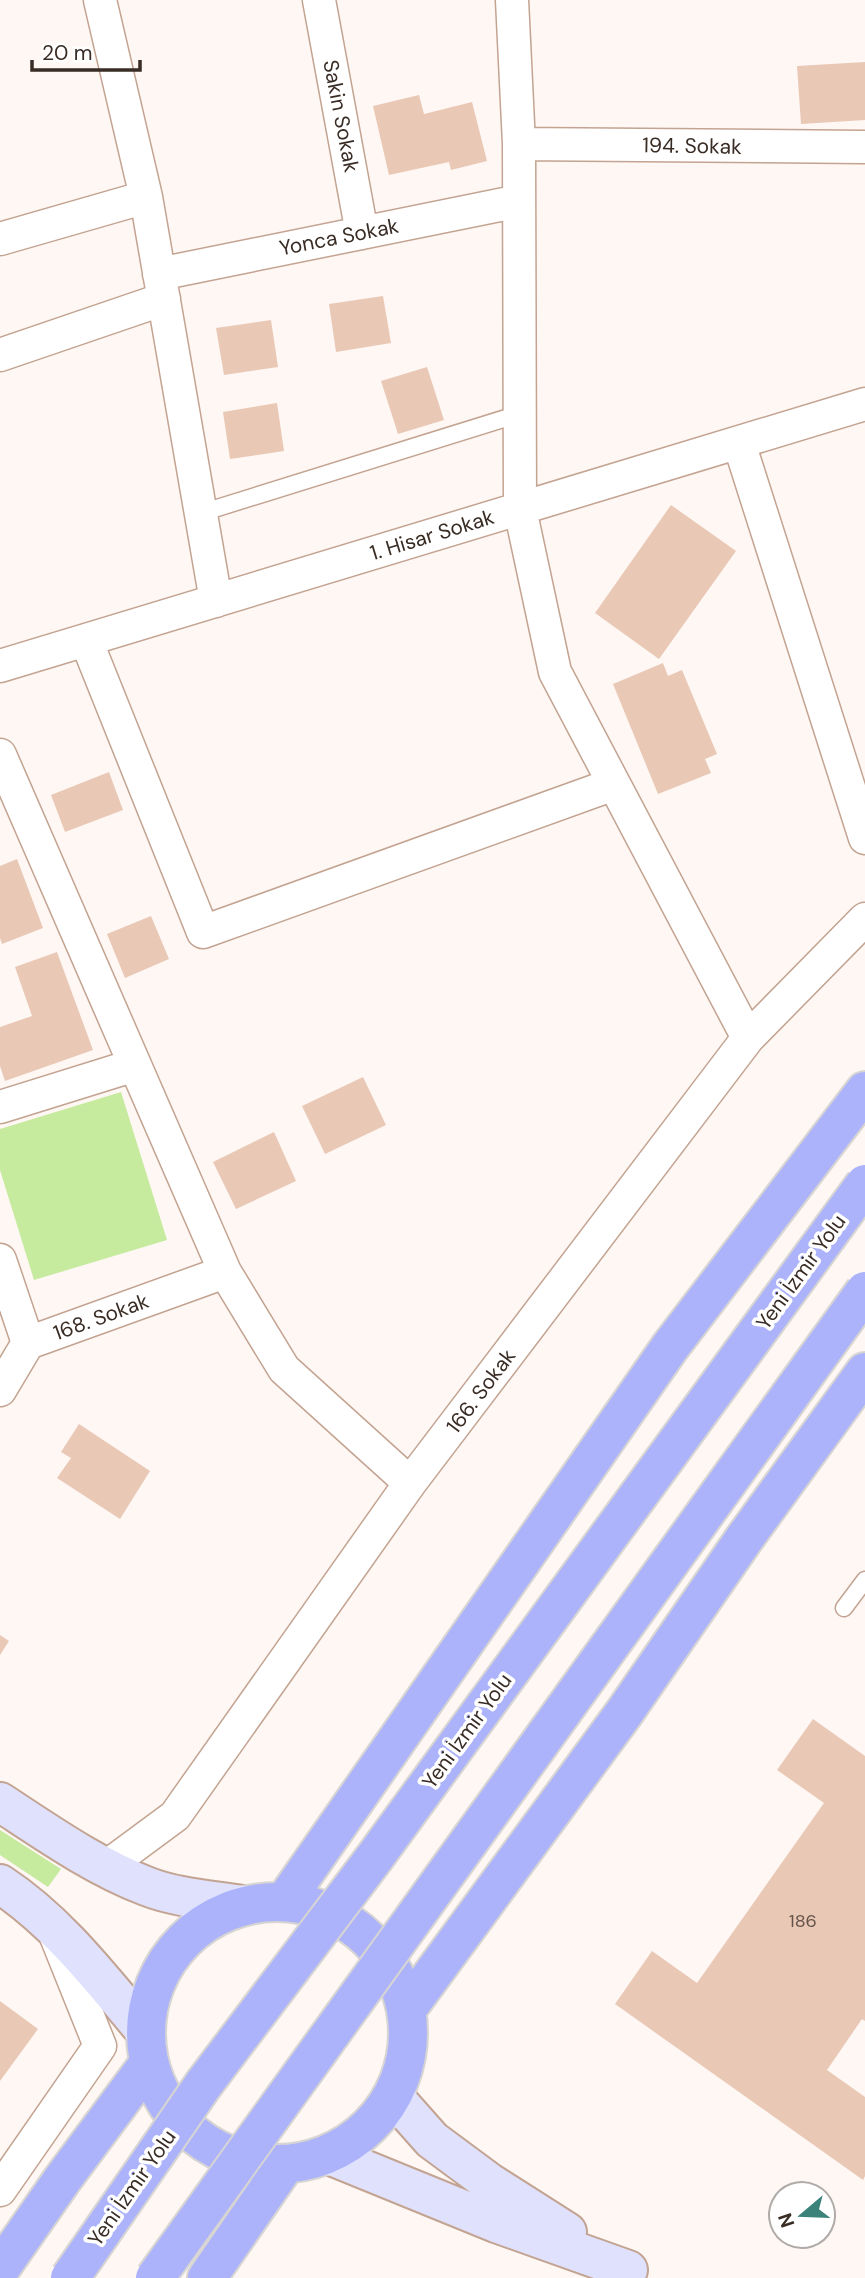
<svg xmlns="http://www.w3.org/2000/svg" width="865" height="2278" viewBox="0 0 865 2278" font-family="'DM Sans',sans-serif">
	<rect width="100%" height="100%" fill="#fef7f3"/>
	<!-- green -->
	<path fill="#c6ea9e" d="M121 1092 167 1240 34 1280 0 1170V1129Z
		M0 1830 61 1869 48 1887 0 1855Z"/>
	<!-- building -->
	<path fill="#eac8b6" d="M865 62V120L801 124 797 66Z
		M419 95 424 114 472 102 487 161 451 170 449 162 389 175 373 106Z
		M383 296 391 343 336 352 329 304Z
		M271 320 278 367 224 375 216 328Z
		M427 367 444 420 398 434 381 381Z
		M277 403 284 451 230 459 223 412Z
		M671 505 736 551 659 659 595 613Z
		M663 663 668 676 682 670 717 754 705 759 711 773 658 794 613 684Z
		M109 772 123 810 65 832 51 795Z
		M17 859 43 928 2 944 0 938V866Z
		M151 916 169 959 125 978 107 934Z
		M57 952 93 1050 5 1081 0 1066V1027L32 1016 15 967Z
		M363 1077 386 1125 325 1154 302 1106Z
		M274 1132 296 1181 236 1209 213 1162Z
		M79 1424 150 1471 120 1519 57 1478 71 1458 61 1452Z
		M0 1635 9 1641 0 1655Z
		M813 1719 865 1756V2021L862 2019 827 2070 865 2097V2176L863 2180 615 2004 652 1951 697 1983 824 1803 777 1770Z
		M0 2001 38 2029 0 2081Z"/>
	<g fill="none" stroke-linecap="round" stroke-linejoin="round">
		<defs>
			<path id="service" d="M201 513 519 414
				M844 1608 865 1580"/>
			<path id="minor" d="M100 0 146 197 216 601
				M319 0 362 233
				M512 0 519 144 520 509 555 672 748 1038
				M519 144 865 147
				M0 239 146 197
				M159 274 519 201
				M0 355 164 299
				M739 443 865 838
				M86 640 203 932 614 784
				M0 666 865 404
				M0 755 225 1272 284 1369 410 1483
				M0 1107 135 1065
				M0 1260 28 1343
				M0 1390 28 1343 225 1272
				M106 1867 175 1816 410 1483 748 1038 865 919
				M0 2190 100 2046 55 1934"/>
			<path id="secondary" d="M0 1802C46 1832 94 1866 146 1886 176 1898 211 1900 242 1905
				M0 1884C58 1922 101 1979 145 2031
				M393 2096 432 2140 490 2183 567 2232
				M329 2155 496 2223 628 2270"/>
			<path id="trunk" d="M285 1901 670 1347 865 1091
				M146 2033a131 131 0 1 1 262 0a131 131 0 1 1-262 0Z
				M407 2009 624 1713 744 1539 865 1372
				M0 2269 62 2180 149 2063
				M207 2278 285 2165"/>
		</defs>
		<!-- service casing -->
		<use href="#service" stroke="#c3a391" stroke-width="19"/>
		<!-- minor casing -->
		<use href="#minor" stroke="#c3a391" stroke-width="35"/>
		<!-- secondary casing -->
		<use href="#secondary" stroke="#c3a391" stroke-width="42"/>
		<!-- trunk casing -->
		<use href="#trunk" stroke="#d7d5d3" stroke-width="42"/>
		<!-- service -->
		<use href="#service" stroke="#fff" stroke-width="16"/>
		<!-- minor -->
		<use href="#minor" stroke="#fff" stroke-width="32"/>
		<!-- secondary -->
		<use href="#secondary" stroke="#e0e2fd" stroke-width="38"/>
		<!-- trunk -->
		<use href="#trunk" stroke="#acb3fa" stroke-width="38"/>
		<defs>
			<path id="trunk-bridge" d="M70 2278 203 2085 375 1857 865 1184
				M155 2278 865 1291"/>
		</defs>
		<!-- trunk-bridge casing -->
		<use href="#trunk-bridge" stroke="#d7d5d3" stroke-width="42" stroke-linecap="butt"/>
		<!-- trunk-bridge -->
		<use href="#trunk-bridge" stroke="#acb3fa" stroke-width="38"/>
	</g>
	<g text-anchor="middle" stroke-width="7" stroke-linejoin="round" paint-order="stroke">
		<!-- number labels -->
		<g font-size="18" fill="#655349">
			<text x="803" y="1927">186</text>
		</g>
		<!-- street labels -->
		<g font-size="21" fill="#392c25" stroke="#fff">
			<text transform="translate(341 116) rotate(79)" y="7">Sakin Sokak</text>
			<text transform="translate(692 146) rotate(1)" y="7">194. Sokak</text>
			<text transform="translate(339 237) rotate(-11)" y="7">Yonca Sokak</text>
			<text transform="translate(432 535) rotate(-17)" y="7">1. Hisar Sokak</text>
			<text transform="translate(801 1272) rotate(-54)" y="7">Yeni İzmir Yolu</text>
			<text transform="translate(101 1317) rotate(-20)" y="7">168. Sokak</text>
			<text transform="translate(481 1391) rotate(-53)" y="7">166. Sokak</text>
			<text transform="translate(467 1731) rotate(-54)" y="7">Yeni İzmir Yolu</text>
			<text transform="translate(132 2188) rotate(-55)" y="7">Yeni İzmir Yolu</text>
		</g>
	</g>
	<!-- north arrow -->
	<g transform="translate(802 2215) rotate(251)"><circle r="33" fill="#ffffff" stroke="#b0aba8" stroke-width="2"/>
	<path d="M0-5L12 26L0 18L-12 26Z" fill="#3b827b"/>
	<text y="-10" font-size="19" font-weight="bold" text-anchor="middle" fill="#392c25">N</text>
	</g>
	<!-- scale -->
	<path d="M32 60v10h108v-10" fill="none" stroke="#392c25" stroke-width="3.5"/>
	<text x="42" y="60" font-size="21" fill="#392c25" stroke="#ffffff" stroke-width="5" paint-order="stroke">20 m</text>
</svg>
